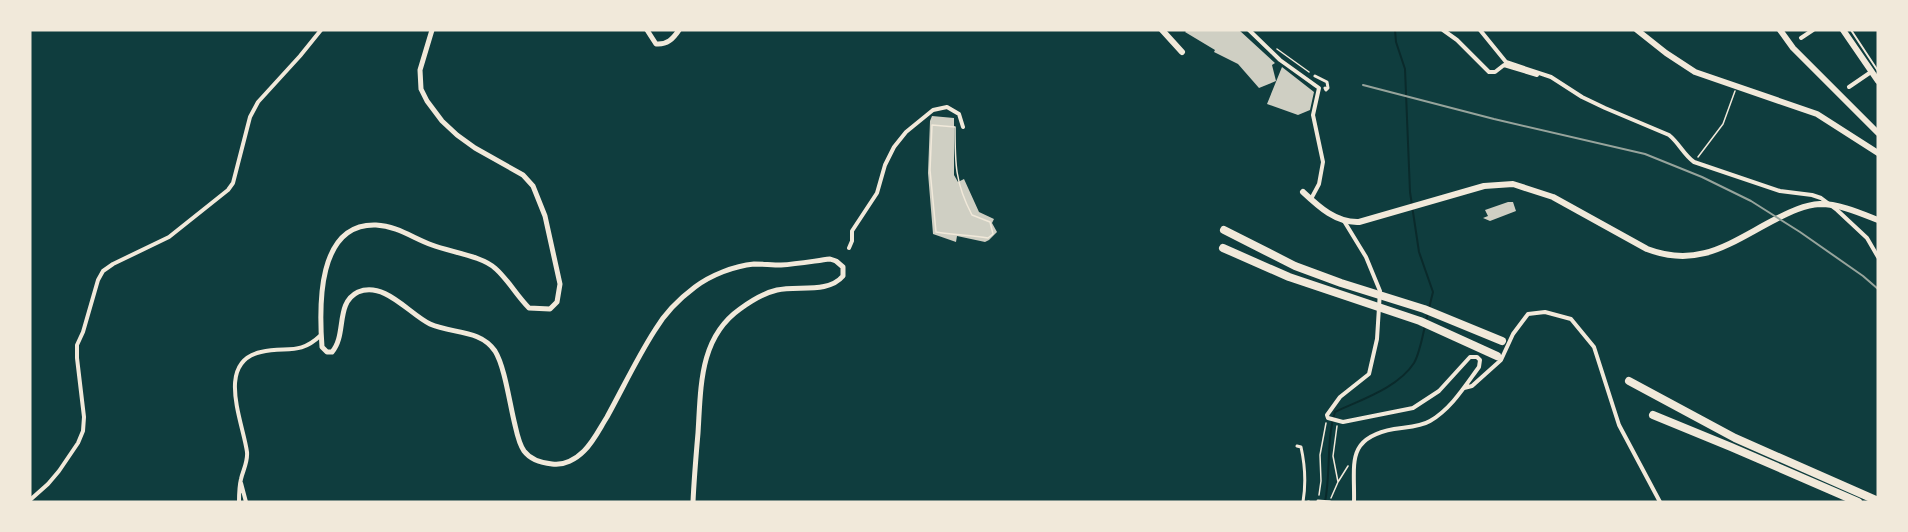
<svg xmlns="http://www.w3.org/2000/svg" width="1908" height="532" viewBox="0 0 1908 532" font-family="'Public Sans',sans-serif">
	<rect width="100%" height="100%" fill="#0f3d3e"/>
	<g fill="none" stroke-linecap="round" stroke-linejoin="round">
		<!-- stream -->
		<path stroke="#0a2a2b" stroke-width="2" d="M1395 30 1396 42 1405 69 1410 192 1419 252 1433 292 1429 308
			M1325 502C1331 472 1326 441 1335 412 1360 400 1398 388 1414 363 1421 351 1424 327 1428 313"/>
	</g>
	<!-- building -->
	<path fill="#cfcfc3" d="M1187 30H1239L1275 63 1272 65 1276 81 1259 88 1238 64 1214 52 1215 50 1185 32Z
		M1282 67 1314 92 1310 110 1298 115 1267 104Z
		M932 116 954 118V175L958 182 964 179 979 212 994 219 992 223 997 232 989 240 985 242 957 236 956 242 933 234 928 173 930 121Z
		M1508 202H1513L1516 211 1490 221 1483 218 1488 216 1485 210Z"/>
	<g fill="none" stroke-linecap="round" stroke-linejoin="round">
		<!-- path -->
		<path stroke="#f1e9da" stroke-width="1.5" d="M1277 49 1309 72
			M932 125 955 127C955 163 955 183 972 215L990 222 993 234 988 238C970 235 953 235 936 232L930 170Z
			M1698 157 1723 124 1735 91
			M1337 426 1333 456 1338 482
			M1319 495 1321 481 1320 455 1326 423
			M1331 498 1338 482 1348 466"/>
		<!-- service -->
		<path stroke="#f1e9da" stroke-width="2" d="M1851 30 1878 71"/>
		<!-- pedestrian -->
		<path stroke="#f1e9da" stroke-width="3" d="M1315 76 1327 82 1328 88 1326 90 1325 88
			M1297 446 1301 447C1305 465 1306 484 1303 502
			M1318 501 1330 502
			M1308 502H1309"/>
		<!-- minor -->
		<path stroke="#f1e9da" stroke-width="4" d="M1249 30 1280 60 1319 88 1313 115 1323 162 1319 184 1311 199
			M1443 30 1457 40 1489 72H1495L1504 65 1537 75
			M1480 30 1506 62 1551 77 1582 97 1605 108 1669 135C1679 143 1684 155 1694 162L1780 191 1812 195 1821 198 1837 210 1867 238 1878 257
			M1801 38 1813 30
			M1849 87 1871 72
			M1344 221 1366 257 1380 291 1377 339 1369 374 1340 397 1327 415 1328 418 1343 422 1413 408 1439 391 1470 357H1477L1480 360 1479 367C1465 386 1451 409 1430 421 1420 427 1406 427 1394 429 1345 438 1355 464 1354 502
			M849 248 852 241V231L877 193 885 165 894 147 906 132 933 110 947 107 959 114 963 127
			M1464 388 1472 386 1501 360 1513 334 1528 314 1545 312 1571 319 1594 347 1619 425 1660 502
			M241 483 246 502
			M30 500 48 484 59 471 78 443 83 431 84 417 77 358V345L83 332 98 280 103 271 113 264 169 237 228 190 233 183 250 117 258 102 300 56 321 30
			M239 502C239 494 239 487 241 479 243 470 248 462 247 452 243 422 215 362 261 352 287 346 299 356 321 335"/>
		<!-- tertiary -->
		<path stroke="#f1e9da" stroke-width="5" d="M432 30 420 70 421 89 427 101 442 121 457 135 475 148 523 175 533 186 545 216 560 284 557 302 550 309 529 308C517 296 509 281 496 269 483 256 450 252 432 245 413 238 397 226 376 225 317 223 319 306 322 347L327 352H332C347 335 335 303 358 292 385 281 409 314 430 324 452 334 480 329 495 351 505 367 510 406 515 425 517 434 519 444 524 451 530 459 542 463 552 464 564 466 576 459 584 451 594 441 600 428 607 417 623 388 637 358 655 330 665 313 679 299 695 287 711 275 734 266 754 264 763 264 772 265 781 265 797 264 814 261 830 259L836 261 843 267V276C828 294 797 285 777 290 764 293 751 301 740 309 699 338 701 387 698 433 696 456 694 479 693 502
			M647 30 656 44C667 45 673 39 679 30"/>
		<!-- secondary -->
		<path stroke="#f1e9da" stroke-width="6" d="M1162 30 1182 52
			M1780 30 1793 48 1878 133
			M1303 192C1319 207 1336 223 1359 222L1484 186 1513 184 1553 197 1647 249C1700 269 1731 242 1776 219 1790 212 1804 205 1820 204 1840 204 1860 213 1878 220"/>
		<!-- primary -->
		<path stroke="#f1e9da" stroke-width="6" d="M1637 30 1666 53 1695 72 1817 114 1878 153
			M1843 30 1878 81"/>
		<!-- motorway -->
		<path stroke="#f1e9da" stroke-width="8" d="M1224 230 1295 266 1341 283 1424 309 1502 341
			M1223 248 1289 277 1420 321 1497 356
			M1629 381 1735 438 1878 501
			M1653 415 1731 447 1858 502"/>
		<!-- rail -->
		<path stroke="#97a49c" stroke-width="2" d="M1363 85 1494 119 1645 154 1702 177 1751 201 1800 232 1863 276 1878 289"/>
	</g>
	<!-- border -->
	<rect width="1908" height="532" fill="none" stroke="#f1e9da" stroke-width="63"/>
</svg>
